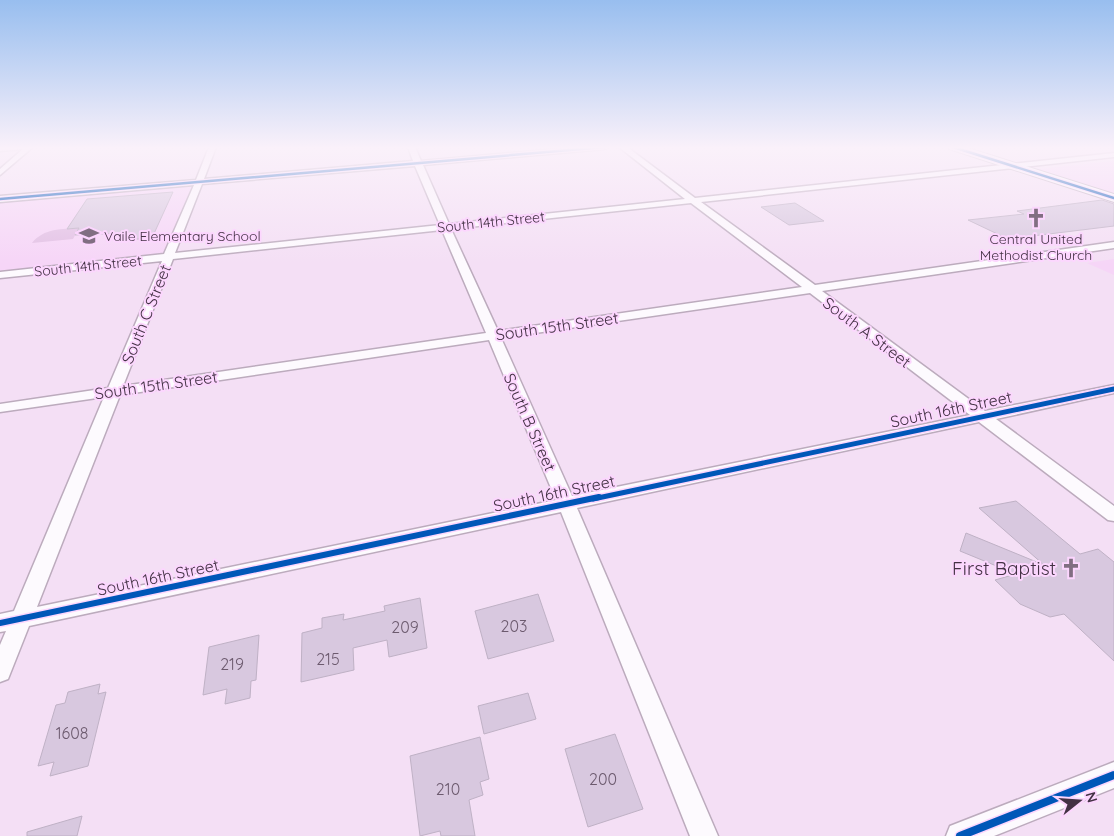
<svg xmlns="http://www.w3.org/2000/svg" width="1114" height="836" viewBox="0 0 1114 836" font-family="Quicksand,sans-serif">
	<rect width="100%" height="100%" fill="#f4dff5"/>
	<!-- built -->
	<path fill="#f6d5f7" d="M1114 161V193L1038 169Z
		M200 182 169 257 0 275V199Z
		M1114 259V275L1087 263Z"/>
	<!-- green -->
	<path fill="#e2bfe4" d="M79 228 73 239 32 243C44 228 62 229 79 228Z"/>
	<!-- building -->
	<path fill="#d8c8df" stroke="#bfb1c5" d="M173 192 152 238 125 240 127 233 75 235 79 228 67 229 87 199Z
		M1102 200 1114 204V226L1008 239 968 220 1024 214 1017 211Z
		M795 203 824 221 789 225 761 207Z
		M1016 501 1080 554 1098 549 1114 562V661L1064 614 1050 617 1020 604 995 580 1016 574 960 551 966 533 1044 565 979 508Z
		M538 594 554 641 488 659 475 611Z
		M420 598 427 648 389 657 387 640 353 648 354 670 301 682 302 633 322 628V618L344 614 343 620 385 611 384 606Z
		M259 635 256 680 251 681 250 698 225 704 227 689 203 695 209 647Z
		M100 684 98 694 106 692 88 766 50 776 54 762 38 766 56 705 65 703 68 692Z
		M528 693 536 719 484 734 478 706Z
		M615 734 643 809 588 827 565 749Z
		M480 737 489 779 480 782 483 795 469 800 475 836H441L440 831 420 836 410 756Z
		M82 816 77 836H27V832Z"/>
	<g fill="none" stroke-linecap="round" stroke-linejoin="round">
		<defs>
			<path id="minor" d="M0 147H33L0 175V169L23 149 0 151Z
				M209 147H216L204 179 413 161 408 147H415L421 161 579 147H608L605 149 423 165 449 224 685 199 619 147H627L695 198 1114 153V157L701 202 815 285 1114 242V248L822 291 985 411 1114 385V393L996 419 1114 506V521L1108 520 979 422 577 508 718 836H690L561 512 29 626 8 679 0 682V645L6 631 0 632V614L14 611 104 397 0 412V404L108 388 162 261 0 278V272L164 254 194 185 0 202V196L196 180ZM415 166 440 225 175 253 202 184ZM691 203 802 287 498 331 451 229ZM442 230 486 333 123 386 173 259ZM810 293 970 415 572 496 501 338ZM489 340 556 500 37 607 120 395Z
				M1114 762V788L994 836H946L950 826Z"/>
			<path id="primary" d="M948 147H965L1114 194V202L949 149Z"/>
		</defs>
		<!-- minor casing -->
		<use href="#minor" stroke="#bcabbd" stroke-width="3"/>
		<!-- primary casing -->
		<use href="#primary" stroke="#bcabbd" stroke-width="2"/>
		<!-- minor -->
		<use href="#minor" fill="#fdfafe" fill-rule="evenodd"/>
		<!-- primary -->
		<use href="#primary" fill="#fdfafe" fill-rule="evenodd"/>
		<defs>
			<path id="cycleway-far3" d="M953 147 1114 198
				M0 199 605 147"/>
			<path id="cycleway-far2" d="M593 499 1114 389"/>
			<path id="cycleway-far1" d="M0 623 599 497"/>
			<path id="cycleway" d="M960 836 1114 775"/>
		</defs>
		<!-- cycleway-far3 casing -->
		<use href="#cycleway-far3" stroke="#fcd6fe" stroke-width="4.5"/>
		<!-- cycleway-far2 casing -->
		<use href="#cycleway-far2" stroke="#fcd6fe" stroke-width="8"/>
		<!-- cycleway-far1 casing -->
		<use href="#cycleway-far1" stroke="#fcd6fe" stroke-width="9"/>
		<!-- cycleway casing -->
		<use href="#cycleway" stroke="#fcd6fe" stroke-width="11"/>
		<!-- cycleway-far3 -->
		<use href="#cycleway-far3" stroke="#0057b8" stroke-width="2.5"/>
		<!-- cycleway-far2 -->
		<use href="#cycleway-far2" stroke="#0057b8" stroke-width="5"/>
		<!-- cycleway-far1 -->
		<use href="#cycleway-far1" stroke="#0057b8" stroke-width="6"/>
		<!-- cycleway -->
		<use href="#cycleway" stroke="#0057b8" stroke-width="8"/>
	</g>
	<!-- sky -->
	<linearGradient id="sky" x2="0" y2="1"><stop stop-color="#98beef"/><stop offset="0.56" stop-color="#faf1fa"/><stop offset="1" stop-color="#faf1fa" stop-opacity="0"/></linearGradient>
	<rect width="1114" height="264" fill="url(#sky)"/>
	<!-- icons -->
	<defs>
		<symbol id="church-bare" viewBox="-9 -9 18 18"><path d="M-1.2-6h2.4v3.5h3.3v2.4h-3.3V6h-2.4V-.1h-3.3v-2.4h3.3Z" fill="#816e82" stroke="#fcd6fe" stroke-width="2.5" paint-order="stroke"/></symbol>
		<symbol id="school-bare" viewBox="-9 -9 18 18"><path d="M0-5L7-2L0 1L-7-2ZM-4 1L0 2.5L4 1V4Q0 6-4 4Z" fill="#816e82" stroke="#fcd6fe" stroke-width="2.5" paint-order="stroke"/></symbol>
	</defs>
	<g fill-rule="evenodd">
		<use href="#church-bare" x="1022" y="204" width="28" height="28"/>
		<use href="#school-bare" x="75" y="222" width="28" height="28"/>
		<use href="#church-bare" x="1057" y="554" width="28" height="28"/>
	</g>
	<g text-anchor="middle" stroke-width="4" stroke-linejoin="round" paint-order="stroke">
		<!-- far-street labels -->
		<g font-size="14" fill="#433144" stroke="#fcd6fe">
			<text transform="translate(491 222) rotate(-6)" y="5">South 14th Street</text>
			<text transform="translate(88 266) rotate(-6)" y="5">South 14th Street</text>
		</g>
		<!-- far-poi labels -->
		<g font-size="14" fill="#433144" stroke="#fcd6fe" text-anchor="start">
			<text x="104" y="241">Vaile Elementary School</text>
			<text x="1036" y="244" text-anchor="middle">Central United<tspan x="1036" dy="16">Methodist Church</tspan></text>
		</g>
		<!-- street labels -->
		<g font-size="16" fill="#433144" stroke="#fcd6fe">
			<text transform="translate(146 314) rotate(-68)" y="6">South C Street</text>
			<text transform="translate(557 326) rotate(-8)" y="6">South 15th Street</text>
			<text transform="translate(867 332) rotate(37)" y="6">South A Street</text>
			<text transform="translate(156 385) rotate(-8)" y="6">South 15th Street</text>
			<text transform="translate(951 409) rotate(-12)" y="6">South 16th Street</text>
			<text transform="translate(530 422) rotate(66)" y="6">South B Street</text>
			<text transform="translate(554 493) rotate(-12)" y="6">South 16th Street</text>
			<text transform="translate(158 577) rotate(-12)" y="6">South 16th Street</text>
		</g>
		<!-- near-number labels -->
		<g font-size="16" fill="#6c5a6e">
			<text x="514" y="632">203</text>
			<text x="405" y="633">209</text>
			<text x="328" y="665">215</text>
			<text x="232" y="670">219</text>
			<text x="72" y="739">1608</text>
			<text x="603" y="785">200</text>
			<text x="448" y="795">210</text>
		</g>
		<!-- near-poi labels -->
		<g font-size="19" fill="#433144" stroke="#fcd6fe" text-anchor="end">
			<text x="1056" y="575">First Baptist</text>
		</g>
	</g>
	<!-- north arrow -->
	<g transform="translate(1079 801) rotate(73)" stroke="#fcd6fe" stroke-width="4" paint-order="stroke">
	<path d="M0-4L9 19L0 12L-9 19Z" fill="#433144"/>
	<text y="-8" font-size="14" font-weight="bold" text-anchor="middle" fill="#433144">N</text>
	</g>
</svg>
